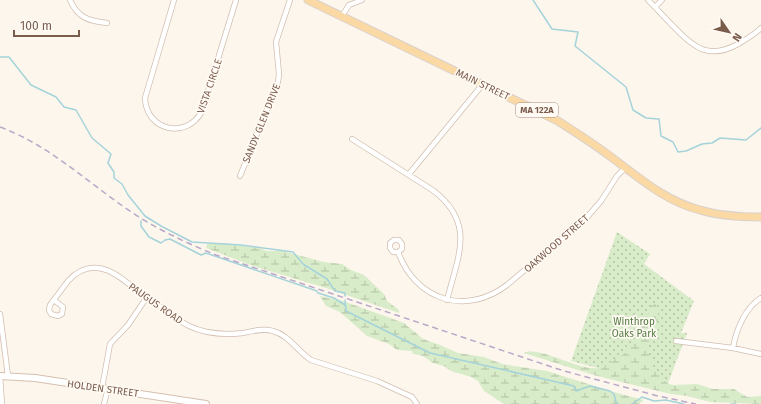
<svg xmlns="http://www.w3.org/2000/svg" width="761" height="404" viewBox="0 0 761 404" font-family="'Fira Sans',sans-serif">
	<defs>
		<pattern id="green-dots" width="8" height="8" patternUnits="userSpaceOnUse"><rect width="8" height="8" fill="#d8ecc9"/><path d="M2 2h.1M6 6h.1" fill="none" stroke="#b4c2a5" stroke-width="1.8" stroke-linecap="round"/></pattern>
		<pattern id="wetland-marsh" width="20" height="14" patternUnits="userSpaceOnUse"><rect width="20" height="14" fill="#d8ecc9"/><path d="M1 5h8M5 5V1M11 12h8M15 12V8" fill="none" stroke="#b4c2a5"/></pattern>
	</defs>
	<rect width="100%" height="100%" fill="#fdf6ec"/>
	<!-- green -->
	<path fill="url(#green-dots)" d="M617 232 650 254 644 264 694 301 681 333H687L667 386 571 361Z"/>
	<!-- wetland -->
	<path fill="url(#wetland-marsh)" d="M219 243 259 248 267 251H282L324 262 342 264 351 270 364 275 384 294 387 301 399 310V313L326 288 253 266 206 248 207 244Z
		M320 296 343 301 404 323 423 339 440 345 458 353 484 357 502 364 547 371 617 393 644 400 639 404H504L484 391 478 381 471 377 451 371 444 366 433 363 423 356 410 353H413L412 351 397 350 389 344 367 336 340 312 326 306Z
		M652 302 656 305 658 310V320L649 339 648 352 653 367 664 381 669 384 674 385 697 384 713 389H734L747 397 761 396V404L710 402 687 396 671 394 597 376 524 353C538 345 579 371 599 368 604 367 608 364 612 361 628 352 628 353 637 335 643 324 650 314 652 302Z"/>
	<g fill="none" stroke-linecap="round" stroke-linejoin="round">
		<!-- stream -->
		<path stroke="#a5d3da" stroke-width="1.5" d="M533 0 552 29 578 32 575 46 626 87 633 110 646 118 659 119 661 136 673 142 678 152 686 151 702 144 712 143 720 138 746 140 761 128
			M0 57H9L31 85 56 97 64 107 76 110 92 138 111 154 108 163 114 172V178L122 184 128 195 145 216 161 226 192 242 241 245 293 252 303 264 327 279 335 291 345 293V296
			M141 221V226L149 237 161 243 165 240 170 239 201 255 206 253 317 291 318 293 334 298 345 305
			M345 300 346 311 430 353 574 386 576 391 590 386 610 391 614 394 616 402 618 404
			M632 404 642 397 654 401 666 400 684 404
			M731 404H736"/>
		<defs>
			<path id="street" d="M70 0C78 18 89 21 107 23
				M174 0 145 98C146 131 187 140 202 111L236 0
				M648 0C657 9 665 18 674 27 694 48 709 60 738 44 746 39 754 35 761 28
				M655 7 662 0
				M342 16 349 5 362 0
				M352 139 434 191C476 224 458 256 447 300
				M409 174 483 84
				M240 176 278 82 279 74 276 42 290 0
				M398 252H393L390 248V243L394 240H399L402 244V249L398 252C416 301 466 316 507 285L588 216 601 201 617 176 625 168
				M54 300 63 307 62 314 58 316 51 314 49 310 50 305 68 281C77 271 89 265 103 269 113 271 121 278 129 284 141 293 154 302 166 311 173 316 181 322 189 326 206 334 225 335 243 333 253 331 263 328 273 331 289 335 298 352 311 360L377 381 412 397 417 404
				M0 314 8 376
				M676 341 733 348 761 354
				M733 348C736 330 745 308 761 298
				M0 376 2 404
				M102 388 110 344 128 325 147 297
				M104 404 108 388"/>
			<path id="secondary" d="M0 376 35 378 206 404"/>
			<path id="primary" d="M308 0 558 121C575 132 591 142 607 154 636 175 664 201 700 210 720 216 741 217 761 217"/>
		</defs>
		<!-- street casing -->
		<use href="#street" stroke="#d1beb0" stroke-width="6"/>
		<!-- secondary casing -->
		<use href="#secondary" stroke="#d6c0b0" stroke-width="8"/>
		<!-- primary casing -->
		<use href="#primary" stroke="#dad1cd" stroke-width="9"/>
		<!-- street -->
		<use href="#street" stroke="#fff" stroke-width="4.5"/>
		<!-- secondary -->
		<use href="#secondary" stroke="#fff" stroke-width="6"/>
		<!-- primary -->
		<use href="#primary" stroke="#fbd9a5" stroke-width="7"/>
		<!-- rail -->
		<path stroke="#b9a8c9" stroke-width="1.5" stroke-dasharray="6 4" stroke-linecap="butt" d="M0 127C52 146 92 187 139 217 163 232 189 244 216 255L564 371 658 396 696 404"/>
	</g>
	<g text-anchor="middle" stroke-width="3.5" stroke-linejoin="round" paint-order="stroke">
		<!-- shield labels -->
		<rect fill="#fffaf3" stroke="#a28b7f" stroke-width="1" x="516" y="103" width="42" height="14" rx="3"/>
		<g font-size="9" font-weight="bold" fill="#7a5c4d">
			<text x="537" y="113">MA 122A</text>
		</g>
		<!-- street labels -->
		<g font-size="10" fill="#7a5c4d" stroke="#fffaf3">
			<text transform="translate(483 84) rotate(26)" y="4">MAIN STREET</text>
			<text transform="translate(209 86) rotate(-71)" y="4">VISTA CIRCLE</text>
			<text transform="translate(261 123) rotate(-68)" y="4">SANDY GLEN DRIVE</text>
			<text transform="translate(556 243) rotate(-41)" y="4">OAKWOOD STREET</text>
			<text transform="translate(156 303) rotate(35)" y="4">PAUGUS ROAD</text>
			<text transform="translate(103 388) rotate(8)" y="4">HOLDEN STREET</text>
		</g>
		<!-- park labels -->
		<g font-size="10" fill="#537a41" stroke="#fffaf3">
			<text x="634" y="325">Winthrop<tspan x="634" dy="12">Oaks Park</tspan></text>
		</g>
	</g>
	<!-- north arrow -->
	<g transform="translate(729 32) rotate(124)" stroke="#fffaf3" stroke-width="3" paint-order="stroke">
	<path d="M0-3L7 15L0 10L-7 15Z" fill="#7a5c4d"/>
	<text y="-6" font-size="11" font-weight="bold" text-anchor="middle" fill="#7a5c4d">N</text>
	</g>
	<!-- scale -->
	<path d="M14 30v6h65v-6" fill="none" stroke="#7a5c4d" stroke-width="2"/>
	<text x="20" y="30" font-size="12" fill="#7a5c4d" stroke="#fffaf3" stroke-width="3" paint-order="stroke">100 m</text>
</svg>
